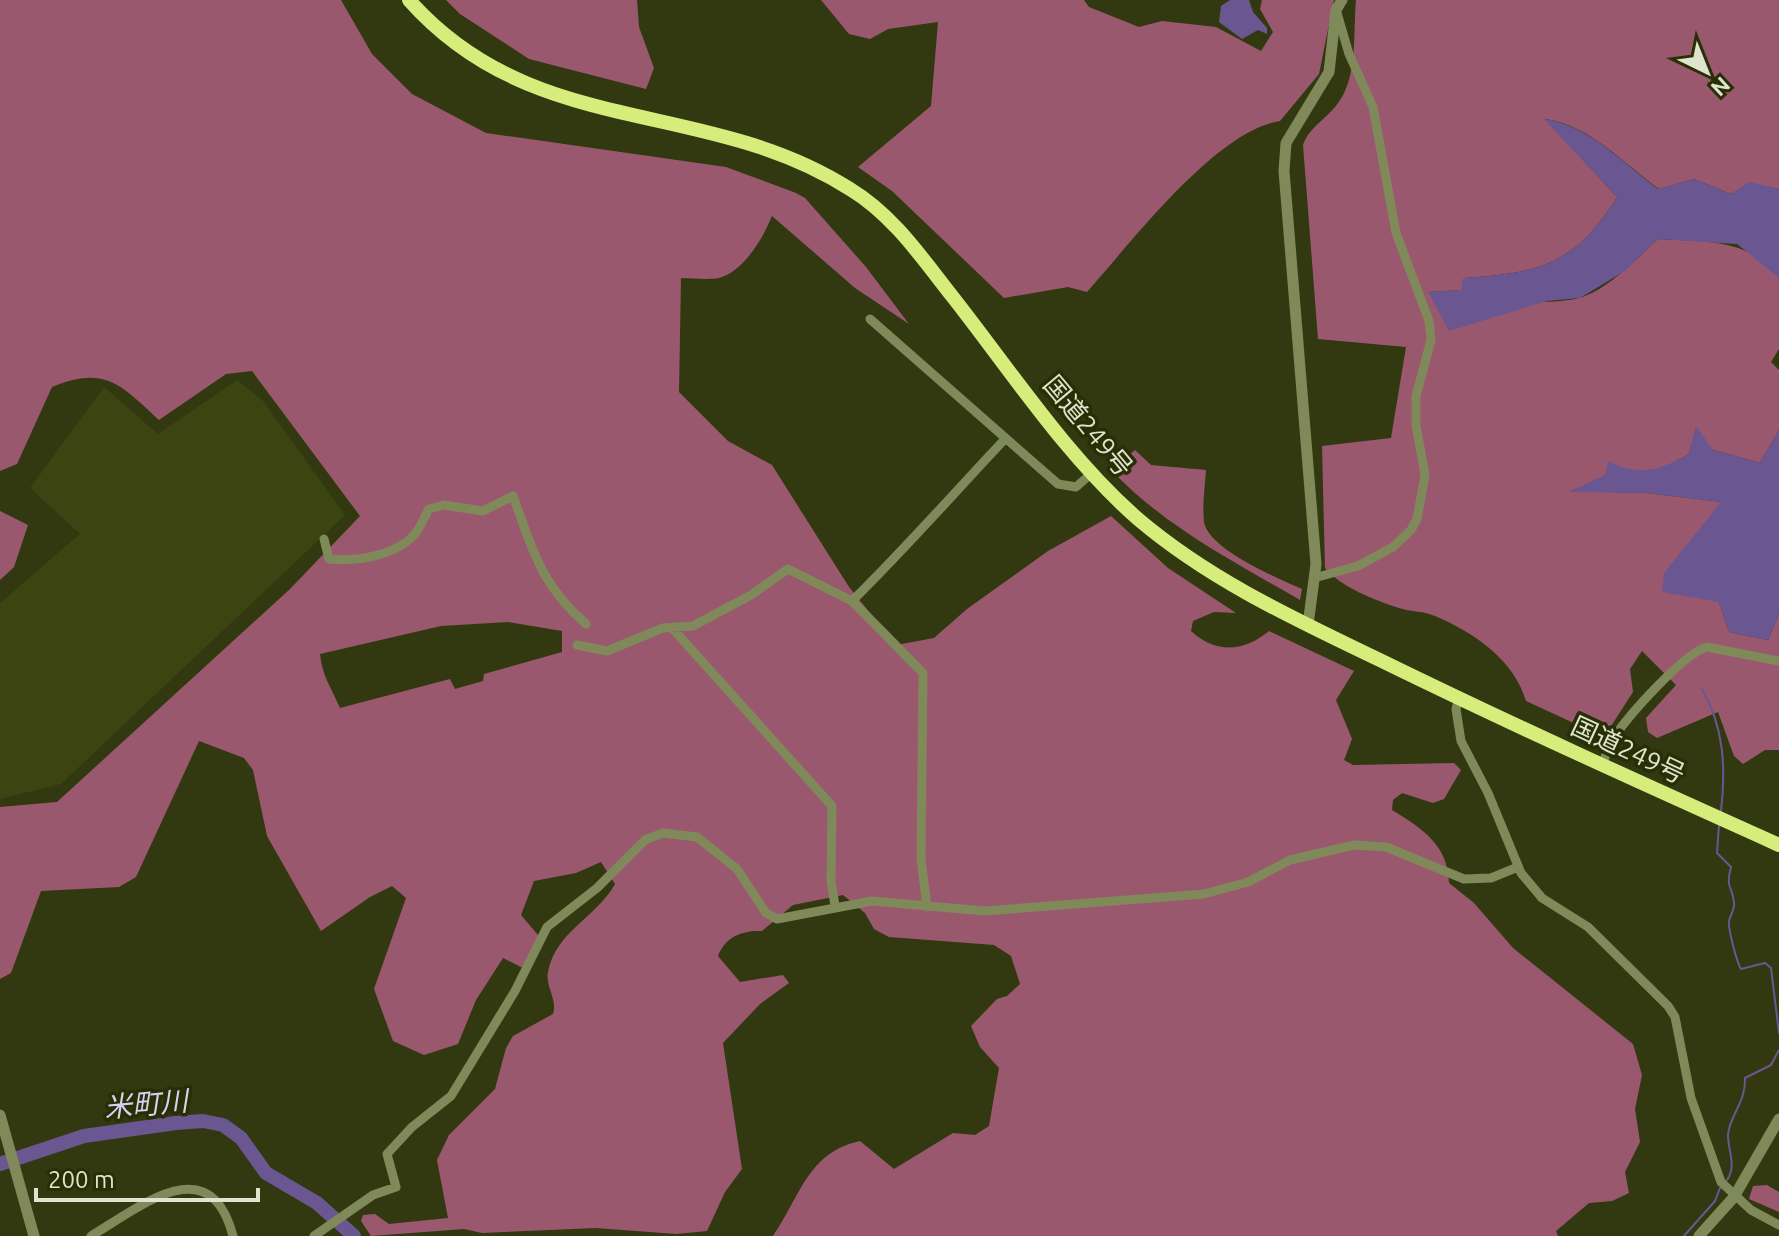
<svg xmlns="http://www.w3.org/2000/svg" width="1779" height="1236" viewBox="0 0 1779 1236" font-family="Ubuntu,'Noto Sans JP',sans-serif">
	<rect width="100%" height="100%" fill="#323910"/>
	<!-- built -->
	<path fill="#3c4412" d="M237 380 263 401 345 515 61 784 0 799V603L80 534 30 488 104 387 158 434Z"/>
	<!-- forest -->
	<path fill="#9a586f" fill-rule="evenodd" d="M0 0H341L372 54 412 94 486 133 726 167 796 193 805 198 866 267 909 324 855 288 772 216C763 238 744 271 719 278 708 280 693 278 681 278L679 392 728 441 772 465 849 587 896 645 934 638 967 609 1048 551 1111 516 1168 568 1236 613 1214 612 1193 621 1191 631C1216 654 1244 652 1269 631L1354 671 1336 700 1352 739 1344 760 1353 765 1454 763 1461 770 1444 799 1433 803 1402 793 1393 800 1392 810C1423 829 1448 845 1449 883L1474 903 1513 948 1633 1044 1642 1075 1635 1109 1640 1142 1625 1172 1629 1193 1612 1201 1589 1203 1556 1231 1558 1236H773C800 1197 808 1152 860 1141L894 1169 953 1133 975 1135 989 1126 999 1068 980 1047 971 1026 997 999 1007 996 1020 984 1011 956 994 945 889 937 874 929 865 913 843 895 793 905 762 931C742 930 725 937 718 956L740 982 783 975 789 983 760 1004 723 1043 742 1169 725 1192 707 1231 676 1234 596 1228 482 1233 464 1229 371 1236 361 1221 363 1215 375 1214 389 1224 448 1218 437 1160 449 1135 495 1089 506 1048 513 1036 553 1014C558 1000 545 986 548 972 556 931 596 918 615 884L601 862 576 873 534 881 521 915 544 942 529 971 503 958 476 1000 458 1044 424 1055 393 1041 374 989 406 898 392 886 370 897 321 931 267 836 253 770 244 758 199 741 136 877 119 887 41 891 11 973 0 979V807L57 802 290 589 360 516 252 371 226 374 159 420C121 385 105 365 52 387L17 464 0 471ZM508 622 562 631V652L484 674 483 681 455 689 450 679 340 708C332 689 322 676 320 654L441 626Z
		M446 0H637L639 27 654 68 646 89 529 59 460 14Z
		M821 0H1084L1089 7 1139 27 1162 21 1216 27 1261 51 1273 32 1260 9 1262 0H1334L1319 74 1280 121C1216 130 1130 244 1087 292L1068 287 1004 298 892 191 858 167 931 106 938 22 888 29 870 39 849 34Z
		M1356 0H1779V189L1749 183 1731 194 1694 179 1659 189C1624 164 1590 125 1545 119L1617 197C1576 264 1540 273 1464 278L1462 290 1429 292C1468 295 1543 308 1579 298 1608 290 1636 259 1658 239 1703 242 1749 237 1779 278V349L1771 362 1779 370V430L1760 463 1713 450 1688 455 1655 472 1624 469 1571 491 1647 493 1722 502 1710 519 1719 602 1729 632 1768 640 1779 614V750H1765L1743 764 1734 756 1718 712 1657 738 1648 732 1646 718 1676 685 1642 651 1630 669 1633 692 1604 737 1526 701C1514 660 1475 633 1435 616 1424 611 1411 612 1399 608 1374 600 1341 587 1325 568L1322 446 1391 438 1406 347 1318 339 1303 145C1309 127 1327 119 1338 103 1358 77 1353 32 1356 0Z
		M1135 450 1151 465 1206 470C1205 487 1202 505 1204 522 1208 549 1279 579 1302 589L1300 600C1236 563 1168 528 1116 475L1118 464Z
		M0 511 28 525 14 567 0 580Z
		M1767 1185 1779 1192V1212L1749 1199 1753 1186Z"/>
	<!-- water -->
	<path fill="#6a5791" d="M1230 0H1249L1253 12 1267 28V34L1258 30 1242 39 1219 22 1221 6Z
		M1544 119C1589 125 1623 163 1658 189L1694 179 1731 194 1749 182 1779 189V278L1737 244 1658 239 1623 272 1580 298 1547 301 1449 331 1428 292 1461 290 1464 278C1540 273 1576 264 1617 197Z
		M1696 426 1713 450 1760 463 1779 430V614L1768 640 1729 632 1719 602 1662 592 1664 573 1721 502 1647 493 1569 492 1605 475 1608 461C1639 477 1659 470 1688 455Z"/>
	<g fill="none" stroke-linecap="round" stroke-linejoin="round">
		<!-- stream -->
		<path stroke="#6a5791" stroke-width="2" d="M1702 689C1724 727 1726 768 1721 811
			M1719 825 1717 853 1731 867C1725 890 1733 886 1734 903 1735 909 1730 916 1729 921 1728 929 1737 963 1741 969L1765 963 1771 968 1779 1033
			M1727 1180C1737 1166 1728 1151 1728 1135 1729 1116 1746 1103 1745 1078L1771 1065 1779 1050
			M1684 1236 1715 1201 1720 1188"/>
		<!-- river -->
		<path stroke="#6a5791" stroke-width="14" d="M0 1164 84 1136 176 1123 203 1121 223 1125 241 1138 266 1173 317 1203 354 1236"/>
		<!-- minor -->
		<path stroke="#7f8959" stroke-width="9" d="M870 319 1058 484 1076 487 1093 472
			M324 539 329 559C355 562 394 556 413 536 420 530 424 517 429 509L444 505 483 511 513 496C533 550 540 584 586 624
			M1314 578 1358 566 1393 547 1411 530 1417 519 1425 475 1416 425V396L1431 340 1429 321 1396 233 1373 107 1349 54 1337 13
			M852 601C905 549 954 493 1005 439
			M672 628 832 806 831 881 835 906
			M577 645 607 651 663 628 693 626 751 595 788 569 852 601 923 673 921 859 927 907
			M1459 698 1456 709 1461 741 1488 793 1521 873 1542 898 1588 927 1668 1006 1675 1017 1691 1098 1721 1182 1751 1210 1779 1225
			M1602 765C1606 756 1609 744 1615 736 1629 715 1684 653 1707 647L1779 661
			M91 1236C140 1207 210 1147 233 1236
			M314 1236 373 1195 396 1187 387 1154 412 1127 451 1096 515 991 547 927 597 888 645 840 663 833 697 837 737 869 766 913 777 919 872 901 985 911 1204 894 1248 882 1290 860 1354 845 1386 847 1464 879 1491 878 1518 867"/>
		<!-- tertiary -->
		<path stroke="#7f8959" stroke-width="11" d="M1308 625 1316 564 1284 171 1286 143 1329 72 1336 10 1342 0
			M0 1115 34 1236
			M1699 1236 1734 1197 1779 1119"/>
		<!-- trunk -->
		<path stroke="#d6ec7b" stroke-width="14" d="M409 0C534 141 704 96 850 189 893 215 922 258 952 296 1011 371 1066 456 1138 519 1212 582 1301 622 1388 664 1517 727 1648 786 1779 845"/>
	</g>
	<g text-anchor="middle" stroke-width="7" stroke-linejoin="round" paint-order="stroke">
		<!-- street labels -->
		<g font-size="26" fill="#dee4cd" stroke="#282f05">
			<text transform="translate(1088 426) rotate(50)" y="9">国道249号</text>
			<text transform="translate(1628 750) rotate(25)" y="9">国道249号</text>
		</g>
		<!-- water labels -->
		<g font-size="28" font-style="italic" fill="#dad0f3" stroke="#282f05">
			<text transform="translate(146 1104) rotate(-5)" y="10">米町川</text>
		</g>
	</g>
	<!-- north arrow -->
	<g transform="translate(1707 72) rotate(137)" stroke="#282f05" stroke-width="6" paint-order="stroke">
	<path d="M0-6L14 30L0 20L-14 30Z" fill="#dee4cd"/>
	<text y="-12" font-size="22" font-weight="bold" text-anchor="middle" fill="#dee4cd">N</text>
	</g>
	<!-- scale -->
	<path d="M36 1188v12h222v-12" fill="none" stroke="#dee4cd" stroke-width="4"/>
	<text x="48" y="1188" font-size="24" fill="#dee4cd" stroke="#282f05" stroke-width="6" paint-order="stroke">200 m</text>
</svg>
